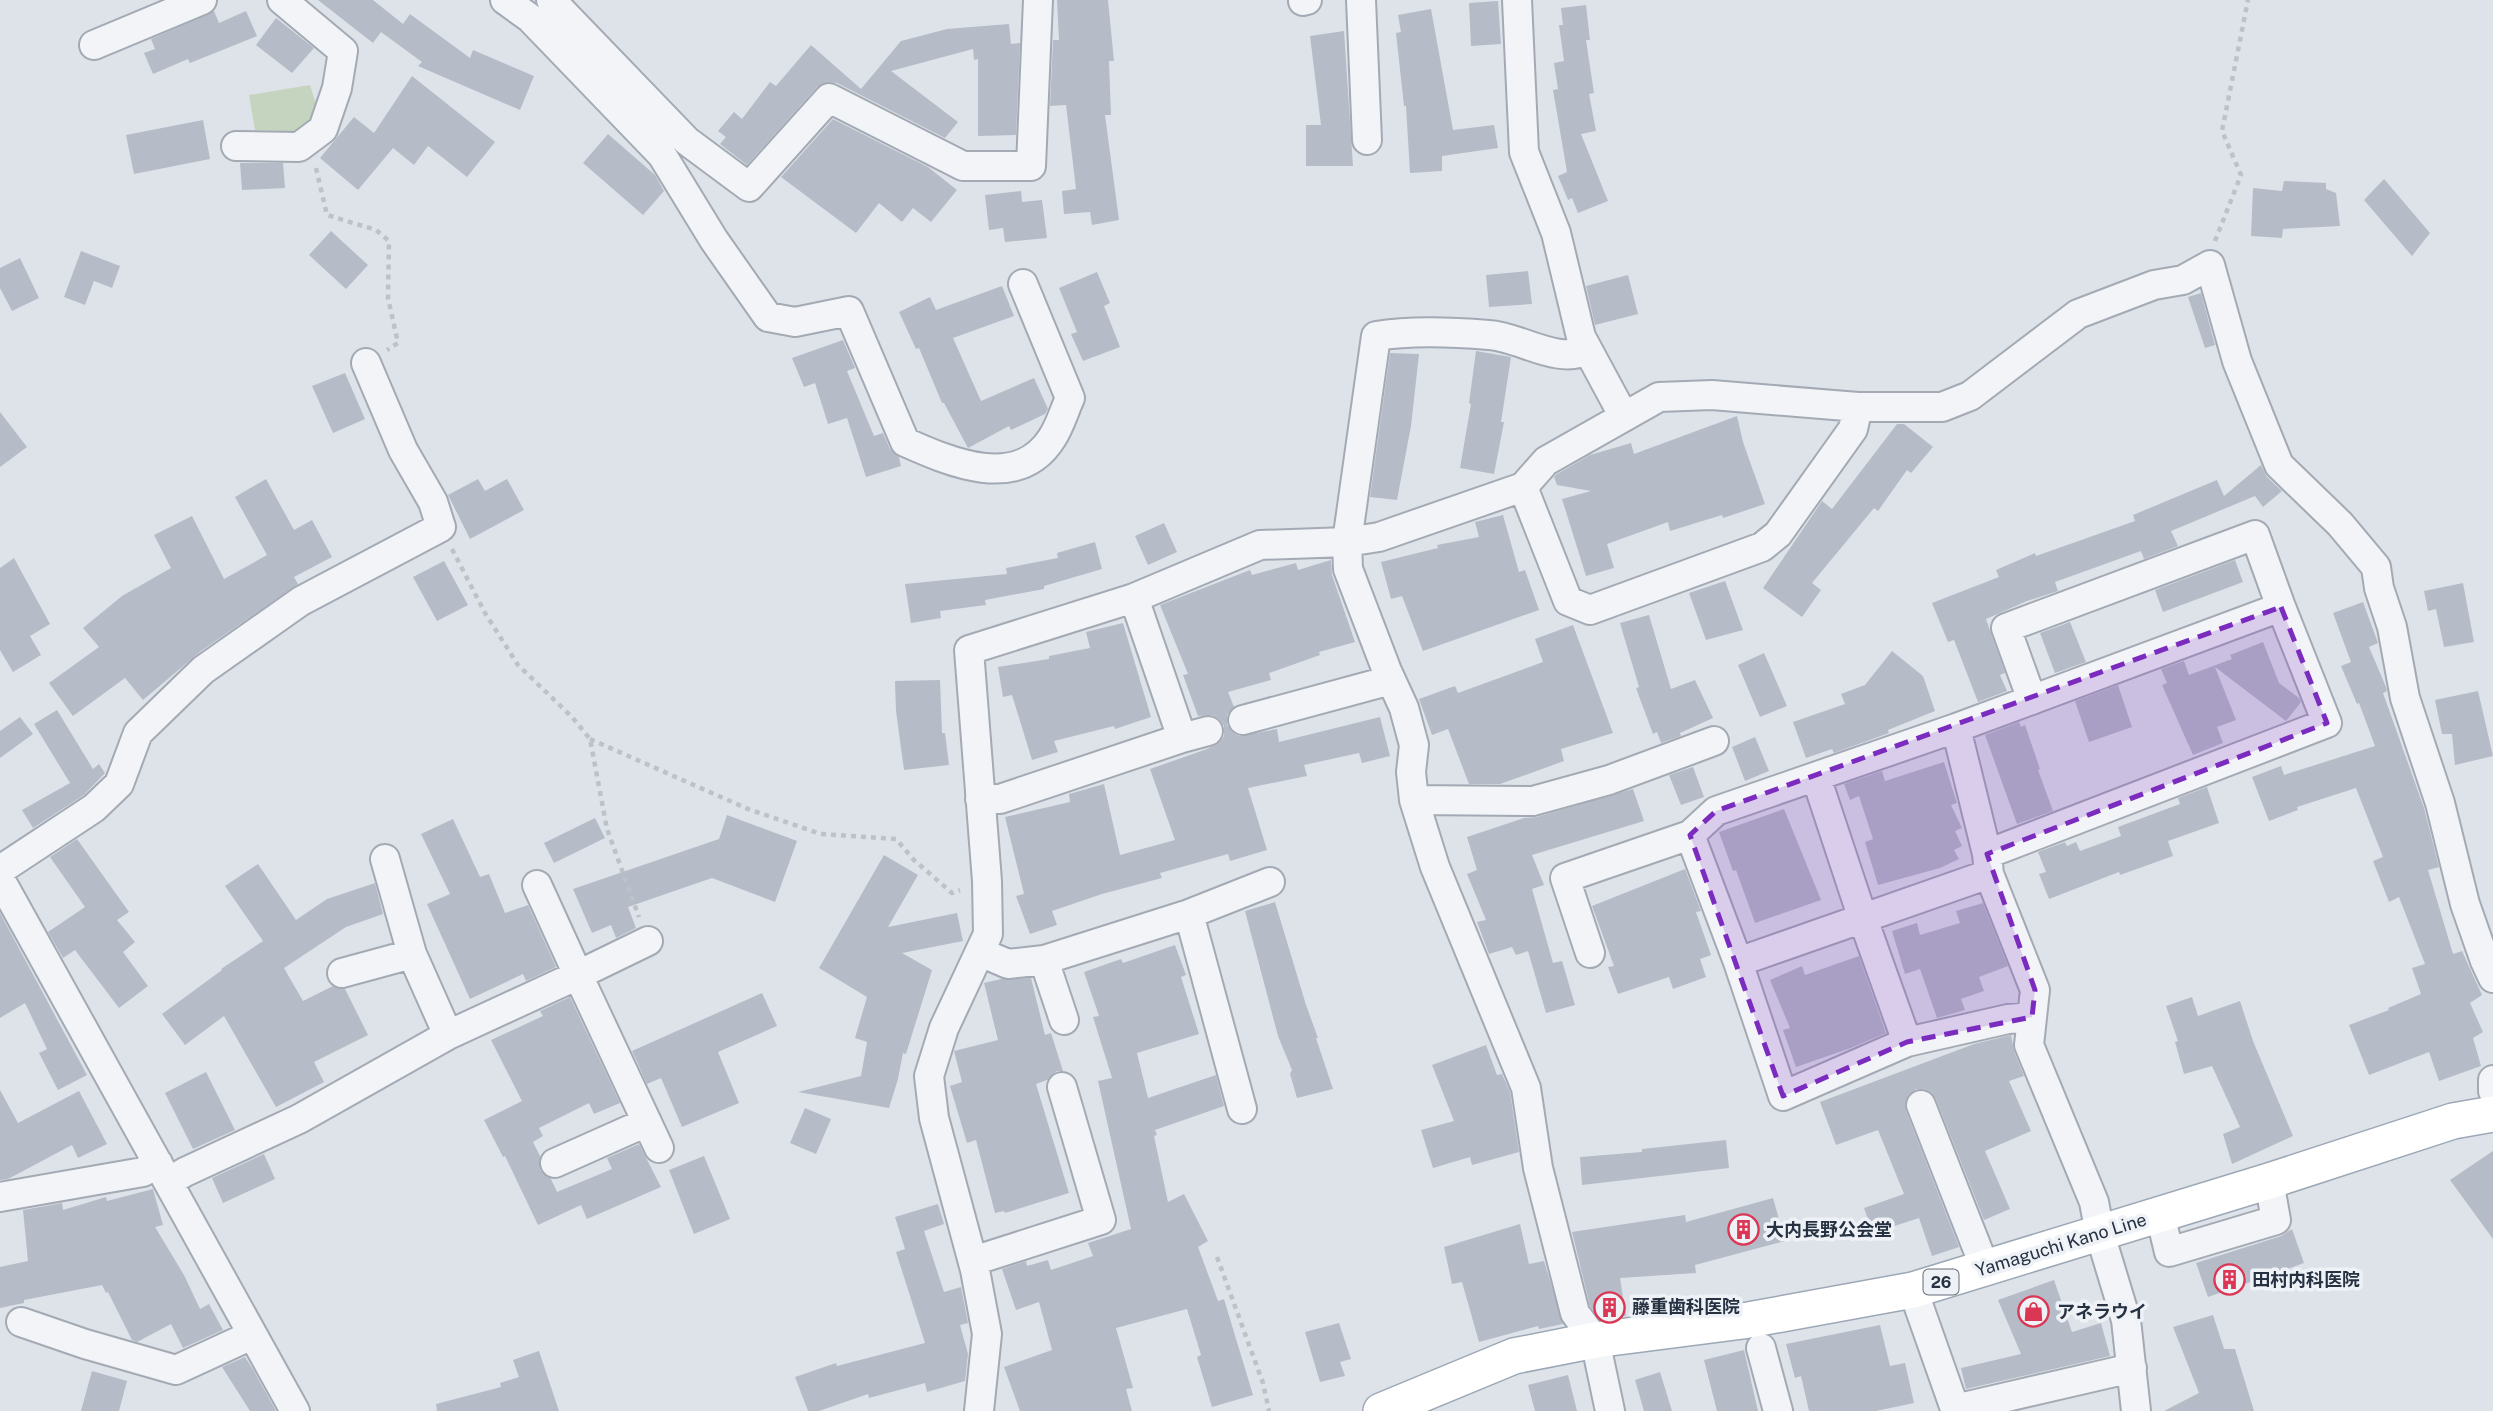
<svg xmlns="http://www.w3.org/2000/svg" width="2493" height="1411" viewBox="0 0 2493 1411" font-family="'Public Sans','Noto Sans JP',sans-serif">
	<rect width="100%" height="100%" fill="#dee3ea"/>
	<!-- green -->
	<path fill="#c5d4bf" d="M310 85 318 111 303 132 255 130 249 95Z"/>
	<!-- building -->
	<path fill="#b5bcc7" d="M318 0H373L403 24 410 14 470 58 473 50 534 76 520 110 418 66 422 62 381 32 373 43Z
		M1057 0H1108L1114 61H1109L1111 115H1105L1119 220 1092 225 1090 212 1064 214 1062 191 1076 189 1066 105 1050 106 1053 40H1059Z
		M1498 1 1501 44 1471 46 1469 3Z
		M1586 5 1590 40H1586L1594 93 1589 94 1596 131 1581 134 1608 201 1578 213 1572 198 1568 200 1558 176 1567 172 1553 90 1558 89 1554 63 1564 61 1559 25H1563L1561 8Z
		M1431 9 1453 130 1494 125 1498 148 1442 156V171L1410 173 1406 106H1404L1396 33 1401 32 1398 15Z
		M214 11 219 23 246 11 257 36 190 63 188 59 153 74 144 53 155 49 151 39Z
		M276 18 314 48 292 73 256 45Z
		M1009 24 1011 44 1020 43 1016 135 978 136V59L974 60 973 49 891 71 958 122 945 138 837 83 827 82 817 87 747 165 720 144 726 137 718 131 734 112 742 119 770 82 776 86 811 45 861 89 901 41 947 29Z
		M1344 31 1353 166H1306V125H1321L1310 36Z
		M412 76 495 142 467 177 428 146 414 165 393 148 358 190 320 158 354 117 374 133Z
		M833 119 928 167 957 190 931 222 913 208 902 222 879 203 856 233 781 177Z
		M203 120 210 159 134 174 126 135Z
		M608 134 655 175 664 191 643 215 583 163Z
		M240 163H283L285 188 242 190Z
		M2384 179 2430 233 2412 256 2364 200Z
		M2284 181 2326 183V189L2336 193 2340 226 2283 229 2282 238 2251 236 2253 188 2282 191Z
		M1021 191 1022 202 1042 200 1047 238 1005 242 1003 228 989 230 985 195Z
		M331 231 368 265 346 289 309 255Z
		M81 251 120 266 112 288 94 281 85 305 64 297Z
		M20 258 39 298 12 311 0 288V268Z
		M1528 271 1532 304 1489 307 1486 275Z
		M1097 272 1110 303 1104 306 1120 347 1083 361 1071 334 1077 332 1059 288Z
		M1628 275 1638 314 1595 325 1586 286Z
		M1002 286 1014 316 953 338 981 401 1034 378 1048 409 1045 414 1011 430 1009 426 968 448 944 403H942L919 348 916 349 899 312 930 297 936 310Z
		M2201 293 2215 345 2205 348 2188 297Z
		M843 340 855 368 847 371 874 436 883 433 890 449 899 457 901 466 866 477 847 418 828 424 815 383 804 387 792 358Z
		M1476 351 1511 357 1501 422H1504L1494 474 1460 468 1471 404 1469 403Z
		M1390 353 1419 354 1411 426 1397 500 1370 497Z
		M345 373 365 419 333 433 312 386Z
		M0 412 27 447 0 467Z
		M1737 416 1743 442 1765 504 1723 518 1722 515 1670 531 1668 522 1607 544 1614 568 1586 576 1562 499 1591 491 1557 485 1554 477 1557 474 1590 455 1631 443 1634 454Z
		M1897 424H1904L1933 447 1911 473 1907 470 1878 511 1874 508 1812 583 1821 590 1802 617 1763 588 1822 501 1832 509Z
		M2261 465 2267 477 2282 491 2263 507 2255 496 2171 531 2178 546 2144 559 2141 551 2055 582 2058 591 2027 601 1986 619 2005 673 2000 675 2007 691 1978 702 1954 640 1948 642 1932 603 1999 577 1996 570 2035 553 2036 556 2135 521 2133 515 2217 480 2224 496Z
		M266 479 294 530 312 520 332 557 294 577 298 584 201 651 143 700 125 678 73 716 49 683 99 647 83 628 122 596 171 568 154 535 192 516 224 579 267 555 235 497Z
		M478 479 485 491 507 479 524 510 470 539 448 495Z
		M1503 515 1519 572 1525 570 1539 610 1423 651 1402 596 1391 599 1381 562 1438 548 1437 545 1479 537 1475 522Z
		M1164 523 1177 552 1148 565 1135 536Z
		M1095 542 1102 569 1044 586V589L985 600 986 605 940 611 941 618 911 623 905 584 1007 574 1006 568 1058 558 1057 553Z
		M14 558 50 624 30 636 41 655 13 672 0 650V568Z
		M1331 560 1332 575 1355 642 1319 652 1320 655 1269 673 1271 680 1228 692 1234 707 1227 715V725L1232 732 1239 736 1277 729 1279 742 1380 717 1390 756 1362 763 1359 753 1304 765 1307 776 1248 788 1267 850 1230 861 1228 854 1160 873 1162 878 1102 894 1052 911 1057 925 1030 934 1016 896 1024 894 1005 817 1070 802 1069 794 1104 784 1120 855 1175 840 1150 769 1207 749 1219 743 1224 736V726L1219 719 1212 715 1198 716 1183 675 1188 674 1160 605 1250 570 1252 575 1296 563 1298 570Z
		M2235 560 2243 582 2163 612 2155 590Z
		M444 561 468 605 437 621 413 577Z
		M1725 581 1743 630 1706 640 1689 593Z
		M2463 583 2474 642 2444 647 2436 609 2428 611 2424 591Z
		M2363 602 2378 643 2369 647 2386 687 2387 691 2383 693 2424 808 2439 867 2428 870 2453 954 2462 951 2482 995 2470 1003 2483 1032 2473 1038 2481 1066 2439 1081 2429 1052 2369 1075 2349 1025 2389 1010 2388 1008 2421 994 2412 968 2425 964 2399 897 2389 902 2373 861 2383 857 2356 788 2297 807 2298 810 2269 821 2252 777 2281 766 2284 775 2375 746 2359 703 2357 704 2341 666 2351 662 2333 613Z
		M1649 615 1671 689 1695 680 1713 718 1680 733 1681 736 1661 743 1657 732 1653 734 1636 688 1639 687 1620 623Z
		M2070 622 2086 662 2055 673 2040 633Z
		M1123 623 1151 717 1115 729 1114 726 1054 741 1058 752 1032 760 1012 695 1003 697 998 667 1049 659V656L1090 648 1086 632Z
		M1573 625 1613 733 1561 749 1564 761 1500 784H1469L1448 729 1432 735 1419 699 1455 686 1458 693 1543 662 1535 639Z
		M2263 642 2279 683 2299 698 2301 702 2286 721 2215 667 2236 720 2217 727 2223 743 2193 755 2162 685 2167 683 2161 669 2184 661 2189 675 2232 659 2230 655Z
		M1892 651 1923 676 1935 711 1888 730 1889 733 1834 753 1832 749 1806 758 1793 722 1845 704 1841 694 1865 685Z
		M1764 653 1787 706 1760 717 1738 665Z
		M940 680 942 733H945L949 765 904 770 896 711 895 681Z
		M2118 685 2132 727 2089 742 2075 701Z
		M2478 691 2493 756 2455 765 2452 734H2442L2435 700Z
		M57 710 93 769 99 764 105 773 84 795 33 828 22 810 70 783 34 724Z
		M20 717 33 734 0 758V731Z
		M2019 722 2021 727 2025 725 2040 769 2038 770 2053 811 2017 824 1985 735Z
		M1755 737 1769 771 1745 781 1732 747Z
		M1944 762 1957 803 1951 805 1962 828 1955 831 1962 846 1954 850 1959 859 1940 868 1878 885 1865 842 1873 839 1859 796 1850 800 1844 784 1882 771 1885 781Z
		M1693 767 1704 797 1681 805 1669 775Z
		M2207 787 2219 823 2168 841 2173 856 2120 875 2119 872 2049 899 2039 874 2046 872 2038 852 2065 842 2067 846 2076 842 2080 851 2121 836 2118 827 2180 804 2178 798Z
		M1633 789 1644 821 1532 855 1544 885 1532 889 1553 963 1562 961 1575 1005 1546 1013 1528 951 1516 955 1512 947 1489 954 1477 922 1486 920 1467 874 1477 870 1467 837 1524 818 1537 817Z
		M1784 809 1821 900 1755 923 1736 870 1733 871 1719 832Z
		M727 815 797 841 775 902 712 878 628 907 636 928 616 938 611 925 592 933 573 889 719 839Z
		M595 818 605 838 554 863 544 843Z
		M453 819 480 877 489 874 505 913 528 905 556 967 526 981 523 974 470 999 427 904 450 894 421 834Z
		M77 839 129 912 117 920 135 942 123 952 148 986 119 1008 75 950 63 958 48 932 85 907 50 857Z
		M884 855 918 875 888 927 957 913 963 941 902 953 932 970 906 1054 903 1053 898 1079 889 1108 798 1092 861 1076 867 1042 855 1038 867 997 819 968Z
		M258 864 296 920 327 899 375 883 383 914 346 927 284 968 303 1001 333 986 345 989 368 1035 314 1062 324 1082 276 1107 224 1016 185 1045 162 1014 222 970 221 969 263 941 225 886Z
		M1685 869 1701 911 1696 912 1711 955 1700 959 1706 977 1673 989 1669 977 1618 994 1608 967 1614 966 1592 906Z
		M1275 902 1306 1005 1318 1038H1316L1333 1089 1297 1098 1290 1074 1292 1070 1278 1036 1245 911Z
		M1983 903 2008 966 1979 977 1984 991 1961 999 1965 1010 1937 1018 1920 969 1905 974 1892 931 1917 923 1920 935 1960 923 1956 911Z
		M0 913 87 1075 58 1090 39 1053 47 1049 25 1003 0 1018Z
		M1175 945 1186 975 1181 977 1199 1034 1137 1053 1148 1098 1216 1075 1224 1106 1155 1130 1157 1135 1154 1136 1168 1202 1184 1194 1208 1241 1198 1247 1218 1301 1224 1299 1253 1395 1212 1407 1197 1357 1201 1355 1187 1309 1116 1328 1133 1388 1126 1389 1132 1411H1020L1004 1367 1052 1350 1039 1302 1016 1310 1002 1269 1026 1261 1027 1266 1048 1260 1051 1270 1093 1256 1088 1243 1131 1229 1098 1081 1112 1078 1093 1017 1099 1016 1084 972 1121 959 1123 963Z
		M1859 956 1886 1033 1851 1048 1796 1067 1783 1030 1790 1028 1770 980 1802 966 1805 975Z
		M1031 978 1045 1035 1051 1033 1063 1071H1057L1047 1080 1036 1084 1069 1193 1005 1213 1004 1211 995 1213 976 1140 967 1143 950 1086 962 1082 954 1051 998 1040 984 983 1001 979Z
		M762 993 777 1026 718 1052 739 1103 682 1127 661 1078 647 1084 632 1051Z
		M570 997 620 1103 594 1114 589 1103 539 1128 543 1136 533 1142 540 1156V1170L551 1179 557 1192 612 1169 607 1158 639 1144 661 1187 587 1219 581 1205 538 1225 505 1156 503 1157 484 1120 522 1101 491 1040 543 1016 540 1011Z
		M2192 997 2198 1016 2240 1001 2253 1041 2293 1136 2232 1164 2223 1134 2240 1127 2212 1066 2184 1074 2175 1042 2178 1041 2166 1006Z
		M2011 1035 2014 1051 2024 1076 2009 1081 2031 1131 1985 1151 2010 1209 1984 1220 1936 1099 1931 1092 1924 1089H1916L1908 1095 1905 1103 1906 1111 1959 1247 1932 1256 1919 1218 1873 1233 1864 1208 1904 1194 1878 1130 1836 1145 1820 1102 1974 1044Z
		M1486 1045 1497 1075 1502 1074 1510 1092 1519 1152 1472 1165 1470 1157 1433 1168 1421 1130 1454 1121 1432 1065Z
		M206 1072 235 1130 193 1149 165 1093Z
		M0 1090 18 1123 79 1091 107 1144 78 1158 72 1145 8 1179 0 1180Z
		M805 1108 831 1119 816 1154 790 1143Z
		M1726 1140 1729 1168 1582 1185 1580 1157 1642 1152V1149Z
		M2493 1151V1239L2450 1180Z
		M264 1154 275 1179 223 1203 212 1178Z
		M704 1156 730 1219 694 1234 669 1170Z
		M153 1189 163 1225 155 1227 184 1275 200 1309 209 1304 223 1330 183 1348 171 1324 137 1342 132 1340 108 1292 106 1293 102 1285 24 1300V1303L0 1308V1267L28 1261 23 1210 62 1203 63 1210 106 1197 107 1201Z
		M1773 1198 1785 1241 1695 1265 1696 1273 1620 1278 1626 1316 1600 1319 1590 1306 1572 1232 1685 1215 1686 1222Z
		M938 1204 944 1224 924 1231 944 1292 961 1287 968 1323 960 1325 968 1354 965 1381 927 1392 925 1383 869 1398 868 1394 819 1411H808L795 1377 836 1363 837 1366 925 1343 896 1252 905 1249 895 1217Z
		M1520 1224 1529 1264 1544 1261 1563 1324 1539 1329 1538 1326 1479 1342 1462 1282 1452 1284 1444 1247Z
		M2292 1229 2304 1263 2208 1297 2196 1263 2281 1236Z
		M2054 1280 2072 1332 2101 1323 2110 1356 1966 1389 1961 1368 2021 1354 1998 1300Z
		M2213 1315 2224 1349H2235L2254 1411H2164L2199 1393 2173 1327Z
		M1339 1323 1351 1359 1340 1362 1345 1376 1320 1382 1305 1332Z
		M1880 1325 1890 1366 1905 1363 1914 1403 1876 1411H1809L1801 1376 1795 1378 1786 1344Z
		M1744 1350 1758 1411H1717L1704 1360Z
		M539 1351 559 1411H437L436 1404 501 1387 500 1383 519 1377 513 1360Z
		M245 1357 254 1371 276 1411H250L222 1367Z
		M92 1371 127 1381 119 1411H81Z
		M1660 1372 1672 1411H1644L1635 1380Z
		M1568 1375 1577 1411H1535L1528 1385Z"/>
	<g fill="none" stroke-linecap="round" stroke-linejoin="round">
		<defs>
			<path id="minor" d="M505 0 530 18 662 155 714 240 768 317 795 322 849 311 905 442C950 462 1018 492 1052 438 1060 426 1064 411 1070 398L1023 284
				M551 0 687 141 749 187 829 98 963 166H1031L1038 0
				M1361 0 1367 140
				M1517 0 1524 152 1556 233 1581 337 1623 415
				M1303 1 1307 0
				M94 45 202 0
				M236 146 299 147 323 129 337 88 343 51 282 0
				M1588 350C1557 365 1521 337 1489 335 1453 332 1413 330 1376 336L1347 542 1348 569 1387 671 1404 708 1414 745 1411 772 1414 800 1435 867 1526 1088 1538 1168 1575 1313 1595 1340 1610 1411
				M1523 487 1568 601 1590 610 1762 547 1778 534 1853 429 1858 407
				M2032 700 2006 628 2255 535 2281 607
				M1243 720 1391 680
				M1956 728 1716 811 1690 835 1738 962 1989 874
				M1182 738 1208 731
				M980 799H1000L1182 738 1134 598
				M1414 800 1533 801 1609 780 1714 741
				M1987 854 2327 723 2281 607 1956 728 1987 854 1989 874 2035 990 2029 1045 2094 1202 2100 1234 2126 1320 2136 1411
				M385 859 412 954 448 1035
				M0 870 94 808 119 784 138 733 203 670 301 601 441 527 433 502 403 450 366 363
				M0 879 295 1411
				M537 885 578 975 648 941
				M1189 914 1242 1109
				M980 952 1008 964 1044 960 1189 914 1270 882
				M1590 953 1565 878 1690 835
				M1044 960 1064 1020
				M1738 962 1783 1096 1907 1042 1863 919 1816 777
				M342 973 412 954
				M1907 1042 2008 1019 2032 1017
				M2493 1080V1091
				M1921 1105 1985 1268
				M555 1163 647 1122
				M168 1182 185 1172 299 1119 448 1035 578 975 659 1148
				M0 1197 143 1172 158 1163
				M2160 1214 2169 1252 2276 1220 2269 1181
				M973 1261 1101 1220 1062 1087
				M1913 1290 1955 1409 2132 1368
				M21 1322 85 1344 176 1370 252 1335
				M1761 1348 1778 1411
				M979 1411 987 1334 975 1270 934 1118 929 1076 944 1028 988 934 987 881 969 650 1134 598 1260 545 1347 542 1379 537 1523 487 1546 461 1659 397 1712 395 1858 407H1942L1970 396 2078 314 2154 285 2183 280 2210 265 2237 361 2279 465 2340 524 2376 567 2379 588 2392 627 2405 698 2440 803 2465 904 2485 961 2493 978"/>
			<path id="major" d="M1381 1411 1514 1356 1595 1340 1743 1321 1913 1290 2269 1181 2453 1121 2493 1114"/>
		</defs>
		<!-- minor casing -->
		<use href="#minor" stroke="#a3aab4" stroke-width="32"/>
		<!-- major casing -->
		<use href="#major" stroke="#9da8b6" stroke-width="38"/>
		<!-- path -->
		<path stroke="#bdc1c8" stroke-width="4.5" stroke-dasharray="5 5" stroke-linecap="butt" d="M316 168 327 215 376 230 389 241 388 298 398 343 387 350
			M2215 241 2241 175 2222 131 2248 0
			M452 549 485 613 518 665 572 717 590 739 607 829 639 917
			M590 739 748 809 821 834 896 839 914 860 952 893 960 890
			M1217 1257 1263 1383 1269 1411"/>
		<!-- minor -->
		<use href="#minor" stroke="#f2f4f7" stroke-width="28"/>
		<!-- major -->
		<use href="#major" stroke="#fff" stroke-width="35"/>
	</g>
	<!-- marked area -->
	<path fill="#7b2cbf" fill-opacity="0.2" stroke="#7b2cbf" stroke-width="5" stroke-dasharray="14 9" stroke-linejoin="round" d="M2281 607 2327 723 1987 854 2035 990 2032 1017 1907 1042 1783 1096 1690 835 1716 811Z"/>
	<!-- icons -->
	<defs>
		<symbol id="building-ring" viewBox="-11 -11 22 22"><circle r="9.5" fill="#eef2f7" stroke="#dc3655" stroke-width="1.5"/><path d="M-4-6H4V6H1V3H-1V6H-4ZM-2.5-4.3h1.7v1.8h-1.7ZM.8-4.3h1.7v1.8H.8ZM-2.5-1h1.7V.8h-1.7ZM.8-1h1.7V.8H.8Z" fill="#dc3655"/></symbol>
		<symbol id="shop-ring" viewBox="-11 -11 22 22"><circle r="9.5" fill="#eef2f7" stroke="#dc3655" stroke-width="1.5"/><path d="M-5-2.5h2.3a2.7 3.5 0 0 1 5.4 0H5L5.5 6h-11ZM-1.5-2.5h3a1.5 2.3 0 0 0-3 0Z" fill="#dc3655"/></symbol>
	</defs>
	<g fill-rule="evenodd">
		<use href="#building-ring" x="1726" y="1212" width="35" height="35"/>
		<use href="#building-ring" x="2212" y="1262" width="35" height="35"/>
		<use href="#building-ring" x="1592" y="1290" width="35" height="35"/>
		<use href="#shop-ring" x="2016" y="1294" width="35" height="35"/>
	</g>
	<g text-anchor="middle" stroke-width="7" stroke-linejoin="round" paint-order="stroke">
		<!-- shield labels -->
		<rect fill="#eef2f7" stroke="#626b78" stroke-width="2" x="1923.5" y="1269.5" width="35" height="25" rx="5"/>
		<g font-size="16" font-weight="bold" fill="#263142">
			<text x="1941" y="1288">26</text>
		</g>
		<!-- poi labels -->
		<g font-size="18" font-weight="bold" fill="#263142" stroke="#eef2f7" text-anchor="start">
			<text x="1766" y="1236">大内長野公会堂</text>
			<text x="2252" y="1286">田村内科医院</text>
			<text x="1632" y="1313">藤重歯科医院</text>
			<text x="2057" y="1318">アネラウイ</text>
		</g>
		<!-- street labels -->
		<g font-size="18" fill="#263142" stroke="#eef2f7">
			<text transform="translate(2061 1245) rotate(-17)" y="6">Yamaguchi Kano Line</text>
		</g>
	</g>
</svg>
